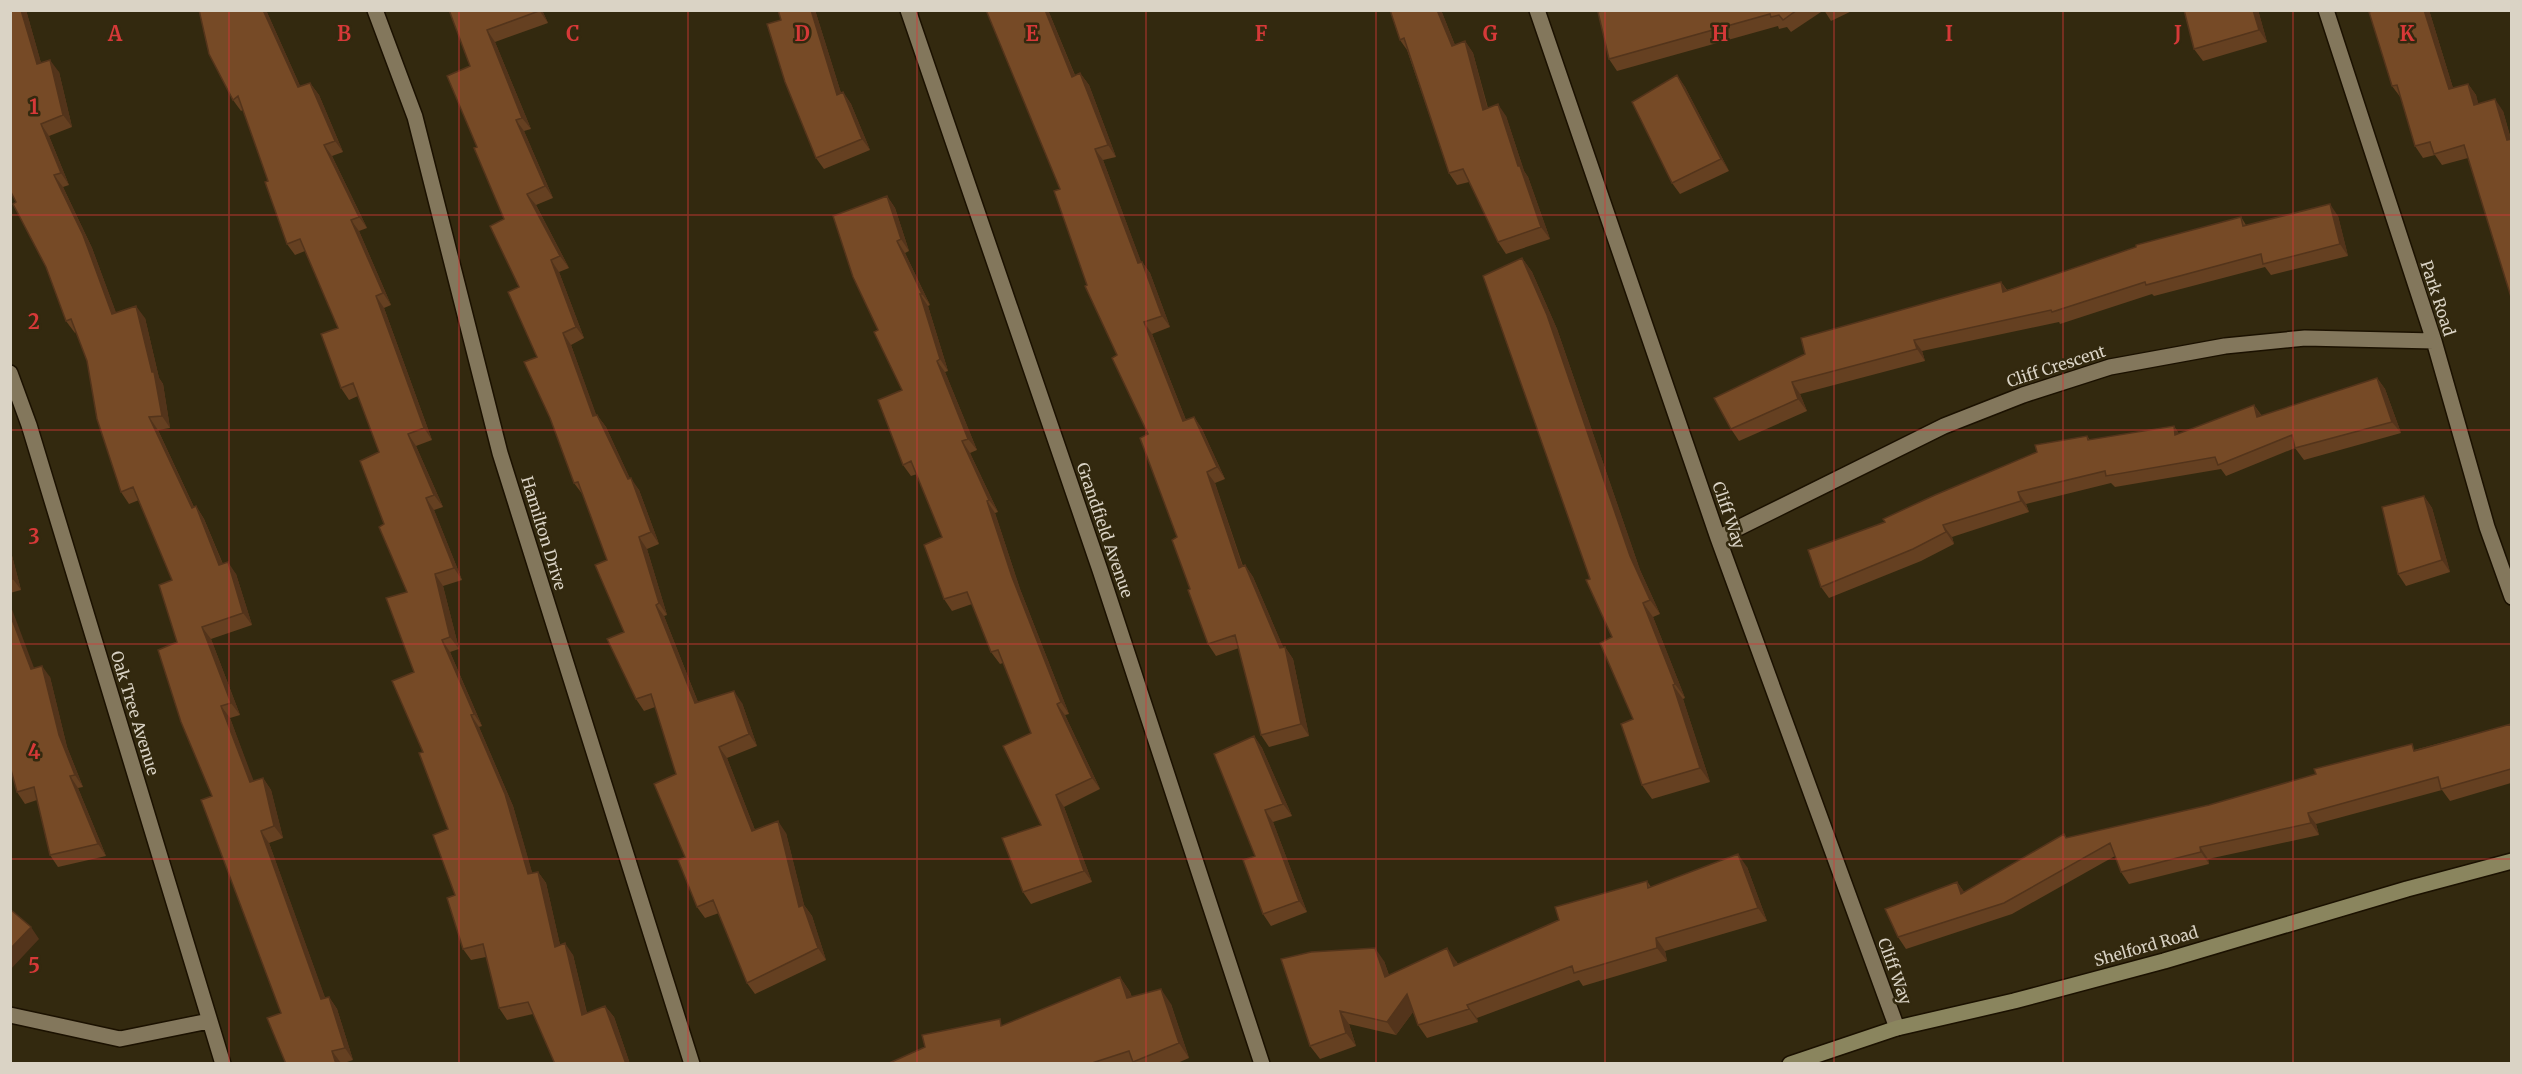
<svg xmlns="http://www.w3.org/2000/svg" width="2522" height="1074" viewBox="0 0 2522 1074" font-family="Merriweather,serif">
	<rect width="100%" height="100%" fill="#33290f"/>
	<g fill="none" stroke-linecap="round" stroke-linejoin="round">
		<defs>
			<path id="street" d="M375 10 415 117 500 453 692 1064
				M908 10 1100 570 1262 1064
				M1537 10 1718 538 1897 1028
				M2326 10 2434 341 2487 527 2512 597
				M10 373 29 425 223 1064
				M1718 538 1944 426 2023 395 2110 367 2225 346 2305 338 2434 341
				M10 1015 120 1039 209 1021"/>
			<path id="secondary" d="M1790 1064 1897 1028 2014 1001 2164 961 2407 889 2512 861"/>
		</defs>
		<!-- street casing -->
		<use href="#street" stroke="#1b1100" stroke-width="18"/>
		<!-- secondary casing -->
		<use href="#secondary" stroke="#1b1100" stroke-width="18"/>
		<!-- street -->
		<use href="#street" stroke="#83775c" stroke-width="15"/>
		<!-- secondary -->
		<use href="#secondary" stroke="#8a855e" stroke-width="15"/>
	</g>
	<!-- wall -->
	<path fill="#654021" d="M26 10 41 63 59 72 72 127 49 136 69 185 63 187 92 248 116 313 145 318 159 378 163 384 170 428 158 430 194 507 196 506 204 519 223 564 236 574 252 625 211 639 240 715 230 718 253 781 263 778 271 790 283 838 269 843 325 998 329 997 337 1009 353 1060 341 1064 281 1013 212 796 177 642 172 580 139 500 129 504 121 492 87 361 76 332 75 333 66 321 46 267 16 202 11 141Z
		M266 10 300 86 310 83 319 95 343 152 332 156 367 228 359 231 391 305 384 308 432 440 416 446 443 507 434 510 462 580 443 586 459 649 450 652 482 726 479 727 513 806 532 873 538 872 546 883 560 945 573 955 587 1013 605 1006 614 1017 630 1064H555L533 1014 507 1020 499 1008 486 957 471 960 463 949 455 895 448 829 423 752 407 592 384 524 379 452 358 396 349 400 341 388 338 328 305 251 295 255 287 244 268 181 243 110 241 111 233 100Z
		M449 10H542L548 23 495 42 531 129 524 131 553 198 536 205 569 268 559 272 584 338 571 345 596 415H597L606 427 630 479 639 490 659 544 647 549 667 615 664 616 698 702 742 703 757 746 727 758 755 830 786 833 804 905 812 916 826 960 755 994 747 983 719 913 705 918 697 907 685 857 676 774 655 707 644 711 636 699 624 632 607 560 583 495 574 483 537 357 519 287 504 219 477 147 470 66Z
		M778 10H815L841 93 843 92 851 104 870 150 824 169 816 158 781 20Z
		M1048 10 1075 75 1080 73 1089 85 1116 157 1103 160 1141 262H1142L1150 273 1170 327 1152 334 1186 420 1194 417 1202 429 1225 479 1215 483 1243 566 1245 565 1253 577 1283 647H1285L1293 659 1309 736 1269 747 1261 735 1239 648 1216 656 1208 644 1190 589 1177 537 1148 434 1117 355 1087 285 1060 189Z
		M1441 10 1455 45 1465 41 1473 53 1488 108 1506 116 1524 171 1528 177 1550 239 1506 254 1498 242 1469 182 1457 185 1449 173 1407 50 1400 40Z
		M1605 10H1824L1791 32 1787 27 1779 29 1778 26 1617 71 1609 59Z
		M1824 10H1854L1831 21Z
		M2184 10H2258L2267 42 2203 61 2194 49Z
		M2375 10H2429L2453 88 2468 84 2476 95 2478 104 2503 111 2511 139 2468 158 2442 165 2435 155 2423 158 2415 146 2401 98 2392 86Z
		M1677 75 1685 87 1729 171 1680 194 1672 183Z
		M887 196 895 208 909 251 905 253 930 305 928 306 948 371 945 372 977 450 970 453 998 512 995 513 1020 589 1069 714 1065 715 1100 789 1064 807 1092 882 1031 904 1023 892 1041 825 1031 733 1003 663 1000 664 991 652 972 604 952 611 944 599 942 537 917 474 911 476 903 465 902 390 878 330Z
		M2338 216 2348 256 2271 275 2265 267 2154 296 2152 294 2060 324 2059 322 1922 351 1925 361 1800 394 1807 411 1739 441 1731 429 1714 398 2001 282 2007 290 2241 217 2246 225Z
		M1522 258 1532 272 1557 329 1640 570 1660 614 1653 617 1685 698 1683 699 1710 782 1652 799 1642 785 1633 719 1612 637 1590 579Z
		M2377 378 2385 389 2401 433 2304 460 2295 448 2226 476 2221 469 2115 487 2111 483 2026 504 2029 512 1952 537 1954 544 1921 561 1829 598 1821 587 1885 522 2087 436 2090 440 2174 426 2179 434 2254 405 2262 416Z
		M2424 496 2432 508 2450 572 2406 586 2398 574Z
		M10 548 21 590 10 593Z
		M34 668 50 677 67 747 83 787 78 788 106 856 58 867 50 855 37 800 25 804 17 792Z
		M2511 724V783L2450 801 2442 790 2316 824 2319 835 2208 859 2209 864 2129 884 2121 872 2115 856 2012 914 1906 949 1898 937 1957 882 1964 892 2064 834 2067 838 2209 805Z
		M1254 736 1262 748 1292 816 1273 822 1307 912 1271 926 1263 914 1255 856Z
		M1747 867 1767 921 1665 951 1667 961 1583 986 1579 980 1477 1018 1478 1022 1427 1038 1418 1025 1413 1012 1396 1035 1349 1024 1356 1046 1320 1059 1310 1046 1384 961 1389 975 1456 961 1458 964 1647 881 1651 887Z
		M1120 977 1130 992 1132 997 1171 1004 1189 1058 1175 1064H887L1004 1025Z"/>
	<!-- shaded-wall -->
	<path fill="#53341b" d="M21 10H26L45 77 37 64Z
		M263 10H266L306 99 298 87Z
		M539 10H542L548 23Z
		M811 10H815L845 106 837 95Z
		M1045 10H1048L1080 88 1072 77Z
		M1437 10H1441L1460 58 1452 46Z
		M2253 10H2258L2267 42 2259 30Z
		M2424 10H2429L2457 101 2449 89Z
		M487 30 495 42 531 129 522 118Z
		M1465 41 1473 53 1491 122 1483 110Z
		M50 60 59 72 72 127 63 115Z
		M1080 73 1089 85 1116 157 1108 145Z
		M1677 75 1685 87 1729 171 1721 159Z
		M310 83 319 95 343 152 335 141Z
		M2468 84 2476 95 2482 117 2474 105Z
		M843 92 851 104 870 150 862 139Z
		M2495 99 2503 111 2511 140H2507Z
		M1498 104 1506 116 1524 171 1528 177 1550 239 1541 227 1518 166Z
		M516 120 524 131 553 198 545 186Z
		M41 124 49 136 69 185 61 173Z
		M324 145 332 156 367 228 359 217Z
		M1095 149 1103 160 1146 275 1138 263Z
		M54 175 63 187 92 248 121 326 112 314Z
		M527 194 536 205 569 268 560 256Z
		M887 196 895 208 909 251 901 239Z
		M2330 204 2338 216 2348 256 2340 244Z
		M351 220 359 231 391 305 383 293Z
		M897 241 905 253 930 305 922 294Z
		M1522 258 1532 272 1557 329 1640 570 1660 614 1650 600 1630 556Z
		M551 260 559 272 584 338 576 327Z
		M1142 262 1150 273 1170 327 1162 316Z
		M2001 282 2009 294 2003 292Z
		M920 294 928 306 948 371 940 359Z
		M376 296 384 308 432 440 424 428Z
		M136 306 145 318 159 378 163 384 170 428 162 416Z
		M1144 322 1152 334 1191 433 1183 421Z
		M563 333 571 345 601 428 593 416Z
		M1914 340 1922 351 1925 361 1917 349Z
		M937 361 945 372 977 450 968 439Z
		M2377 378 2385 389 2401 433 2392 422Z
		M1792 382 1800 394 1807 411 1798 399Z
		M2254 405 2262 417H2257Z
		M597 415 606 427 635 489 631 478 639 490 659 544 651 532 628 479Z
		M149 417 158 430 200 520 192 508Z
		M1194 417 1202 429 1225 479 1217 467Z
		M2174 426 2182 438 2175 435Z
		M408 434 416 446 443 507 434 495Z
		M962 441 970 453 998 512 989 500Z
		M1207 472 1215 483 1247 580 1239 568Z
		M2018 492 2026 504 2029 512 2021 501Z
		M2424 496 2432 508 2450 572 2442 560Z
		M426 498 434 510 462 580 454 568Z
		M987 501 995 513 1020 589 1069 714 1061 702 1012 577Z
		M196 506 204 519 228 577 219 565Z
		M1943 525 1952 537 1954 544 1946 532Z
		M639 537 647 549 667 615 659 603Z
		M10 548 21 590 13 579 10 569Z
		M228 562 236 574 252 625 243 613Z
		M1245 565 1253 577 1286 654 1285 647 1293 659 1309 736 1301 724 1280 648Z
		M435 574 443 586 459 649 450 637Z
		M1643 603 1653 617 1685 698 1675 684Z
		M10 604 39 681 31 669 10 614Z
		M656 605 664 616 703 715 695 703Z
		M202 627 211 639 240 715 231 703Z
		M442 640 450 652 482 726 474 714Z
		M42 666 50 677 67 747 83 787 75 775 59 735Z
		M1673 685 1683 699 1710 782 1700 768Z
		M734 691 742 703 757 746 749 734Z
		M1057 704 1065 715 1100 789 1092 778Z
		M221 706 230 718 259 795 250 782Z
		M471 715 479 727 513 806 536 886 528 874Z
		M1254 736 1262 748 1292 816 1283 804Z
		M719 747 727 758 760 843 752 831Z
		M70 776 78 788 106 856 98 844Z
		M263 778 271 790 283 838 274 826Z
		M1056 795 1064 807 1092 882 1084 871Z
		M1265 810 1273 822 1307 912 1299 901Z
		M2308 813 2316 824 2319 835 2311 823Z
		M778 821 786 833 804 905 812 916 826 960 818 948 799 907Z
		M261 831 269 843 330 1011 321 999Z
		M2200 847 2208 859 2209 864 2201 852Z
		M1738 854 1747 867 1767 921 1758 908Z
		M538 872 546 883 563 958 555 947Z
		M1957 882 1965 893 1961 894Z
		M31 927 39 939 10 970V949Z
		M1656 938 1665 951 1667 961 1657 948Z
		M565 943 573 955 590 1027 582 1015Z
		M1375 948 1384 961 1394 990 1385 977Z
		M1447 948 1456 961 1463 979 1454 966Z
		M1120 977 1130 992 1137 1013 1127 998Z
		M1161 989 1171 1004 1189 1058 1179 1043Z
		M1407 994 1416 1008 1396 1035 1387 1022Z
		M329 997 337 1009 353 1060 345 1048Z
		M1467 1005 1477 1018 1478 1022 1469 1009Z
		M605 1006 614 1017 630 1064H626Z
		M1340 1011 1349 1024 1356 1046 1346 1033Z
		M332 1051 341 1063V1064H336Z"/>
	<!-- building -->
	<path fill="#764a26" stroke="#53341b" stroke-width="1.5" d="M10 10H21L37 64 50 60 63 115 41 124 61 173 54 175 83 235 112 314 136 306 152 372H154L162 416 149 417 192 508 196 506 219 565 228 562 243 613 202 627 231 703 221 706 250 782 263 778 274 826 261 831 321 999 329 997 345 1048 332 1051 336 1064H286L267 1018 281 1013 201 800 212 796 181 722 158 650 177 642 159 585 172 580 133 487 121 492 97 419 87 361 71 319 66 321 46 267 13 204 16 202 10 190Z
		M199 10H263L298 87 310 83 335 141 324 145 359 217 351 220 383 293 376 296 424 428 408 434 434 495 426 498 454 568 435 574 450 637 442 640 474 714 471 715 505 794 528 874 538 872 555 947 565 943 582 1015 605 1006 626 1064H555L528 1002 499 1008 483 944 463 949 447 898 455 895 433 835 448 829 419 753 423 752 392 681 414 672 386 598 407 592 379 527 384 524 360 461 379 452 353 383 341 388 321 334 338 328 300 239 287 244 265 182 268 181 238 96 233 100 209 54Z
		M449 10H539V11L487 30 522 118 516 120 545 186 527 194 560 256 551 260 576 327 563 333 593 416 597 415 628 479 631 478 651 532 639 537 659 603 656 605 695 703 734 691 749 734 719 747 752 831 778 821 799 907 803 905 818 948 747 983 713 900 697 907 678 860 685 857 654 784 676 774 651 694 636 699 607 639 624 632 595 565 607 560 578 482 574 483 550 418 524 362 537 357 508 292 519 287 490 226 504 219 474 148 477 147 447 76 470 66Z
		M778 10H811L837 95 843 92 862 139 816 158 785 82 767 24 781 20Z
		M986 10H1045L1072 77 1080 73 1108 145 1095 149 1138 263 1142 262 1162 316 1144 322 1183 421 1194 417 1217 467 1207 472 1239 568 1245 565 1280 648 1285 647 1301 724 1261 735 1235 635 1208 644 1188 590 1190 589 1172 540 1177 537 1140 438 1148 434 1112 358 1117 355 1085 286 1087 285 1054 191 1060 189Z
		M1390 10H1437L1452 46 1465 41 1483 110 1498 104 1518 166H1520L1541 227 1498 242 1463 169 1449 173 1404 38 1400 40Z
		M1605 10H1797L1783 20 1779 15 1771 17 1770 14 1609 59 1598 12Z
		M2184 10H2253L2259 30 2194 49Z
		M2375 10H2424L2449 89 2468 84 2474 105 2495 99 2507 140 2511 139V297L2464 145 2434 154 2430 142 2415 146 2397 85 2392 86 2369 12Z
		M1677 75 1721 159 1672 183 1632 102Z
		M887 196 901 239 897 241 922 294H920L940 359 937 361 968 439 962 441 989 500 987 501 1012 577 1061 702 1057 704 1092 778 1056 795 1084 871 1023 892 1002 838 1041 825 1003 746 1031 733 998 650 991 652 967 592 944 599 924 545 942 537 911 461 903 465 878 400 902 390 874 332 878 330 853 277 833 216Z
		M2330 204 2340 244 2263 264 2261 254 2146 285 2145 282 2052 312 2051 310 1914 340 1917 349 1792 382 1798 399 1731 429 1714 398 1805 354 1801 338 2001 282 2003 292 2136 247V245L2241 217 2243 226Z
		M1522 258 1547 315 1630 556 1650 600 1643 603 1675 684 1673 685 1700 768 1642 785 1621 724 1633 719 1600 643 1612 637 1586 580 1590 579 1483 276Z
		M2377 378 2392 422 2295 448 2292 435 2218 465 2215 457 2106 476 2105 471 2018 492 2021 501 1943 525 1946 532 1913 549 1821 587 1808 550 1885 522 1883 519 1935 495 2037 452 2035 445 2087 436 2088 440 2174 426 2175 435 2254 405 2257 417Z
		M2424 496 2442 560 2398 574 2382 507Z
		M10 569 13 579H10Z
		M10 614 31 669 42 666 59 735 75 775 70 776 98 844 50 855 34 787 17 792 10 766Z
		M2511 724V769L2441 789 2438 777 2308 813 2311 823 2200 847 2201 852 2121 872 2110 843 2004 903 1898 937 1885 909 1957 882 1961 894 2064 834 2066 838 2209 805 2316 774 2314 769 2412 744 2414 751Z
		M1254 736 1283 804 1265 810 1299 901 1263 914 1243 860 1255 856 1214 754Z
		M1738 854 1758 908 1656 938 1657 948 1574 973 1572 966 1467 1005 1469 1009 1418 1025 1407 994 1387 1022 1340 1011 1346 1033 1310 1046 1281 959 1311 952 1375 948 1385 977 1447 948 1454 966 1559 920 1555 907 1647 881 1648 888Z
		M10 909 31 927 10 949Z
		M1120 977 1127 998 1161 989 1179 1043 1133 1062 1129 1051 1089 1064H887L925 1047 922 1035 1000 1019 1001 1026Z"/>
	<!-- grid -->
	<path fill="none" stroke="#d63938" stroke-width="1.5" stroke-opacity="0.55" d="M229 10V1064M459 10V1064M688 10V1064M917 10V1064M1146 10V1064M1376 10V1064M1605 10V1064M1834 10V1064M2063 10V1064M2293 10V1064M10 215H2512M10 430H2512M10 644H2512M10 859H2512"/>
	<g text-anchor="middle" stroke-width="5" stroke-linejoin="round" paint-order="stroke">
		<!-- street labels -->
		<g font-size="16" fill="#dad3c5" stroke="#33290f">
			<text transform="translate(2438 298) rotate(72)" y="6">Park Road</text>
			<text transform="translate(2056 366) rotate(-18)" y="6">Cliff Crescent</text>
			<text transform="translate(1729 515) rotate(71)" y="6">Cliff Way</text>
			<text transform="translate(1105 530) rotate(71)" y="6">Grandfield Avenue</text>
			<text transform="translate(544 533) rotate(73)" y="6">Hamilton Drive</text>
			<text transform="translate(135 713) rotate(73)" y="6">Oak Tree Avenue</text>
			<text transform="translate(2146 946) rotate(-16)" y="6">Shelford Road</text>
			<text transform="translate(1895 971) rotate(70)" y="6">Cliff Way</text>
		</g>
	</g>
	<g font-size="20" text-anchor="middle" font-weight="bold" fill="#d63938" stroke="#33290f" stroke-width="5" stroke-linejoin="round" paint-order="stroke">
		<text x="115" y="41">A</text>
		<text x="344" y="41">B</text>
		<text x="573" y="41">C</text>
		<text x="802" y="41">D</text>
		<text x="1032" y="41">E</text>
		<text x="1261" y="41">F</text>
		<text x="1490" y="41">G</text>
		<text x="1720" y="41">H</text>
		<text x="1949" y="41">I</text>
		<text x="2178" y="41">J</text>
		<text x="2407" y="41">K</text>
		<text x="34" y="114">1</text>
		<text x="34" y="329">2</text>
		<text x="34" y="544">3</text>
		<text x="34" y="759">4</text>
		<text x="34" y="973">5</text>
	</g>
	<!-- border -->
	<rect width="2522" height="1074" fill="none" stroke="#dad3c5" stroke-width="24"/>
</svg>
